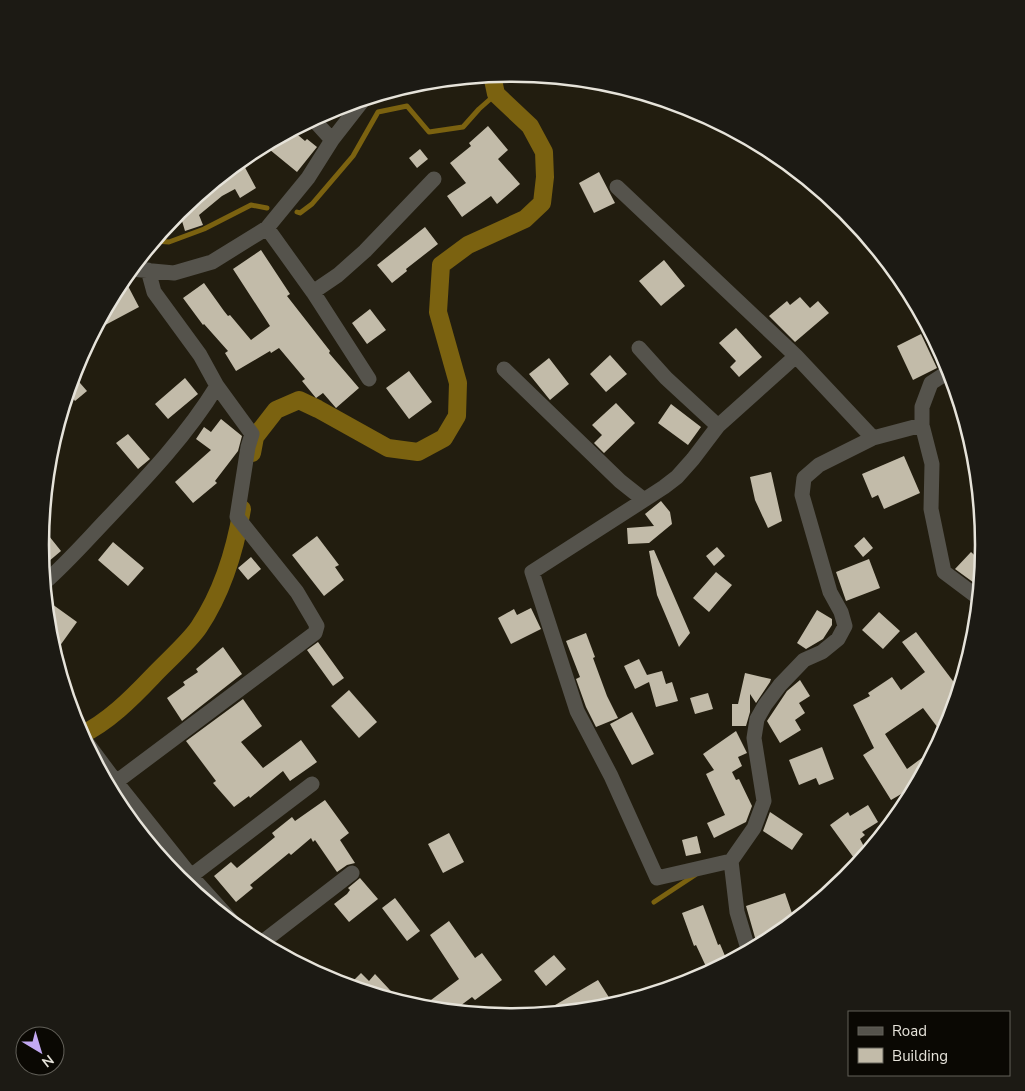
<svg xmlns="http://www.w3.org/2000/svg" width="1025" height="1091" viewBox="0 0 1025 1091" font-family="'Nunito Sans',sans-serif">
	<rect width="100%" height="100%" fill="#221d0f"/>
	<g fill="none" stroke-linecap="round" stroke-linejoin="round">
		<!-- stream -->
		<path stroke="#7b6210" stroke-width="5" d="M297 212 300 213 312 204 353 156 378 112 407 106 429 132 463 127 479 109 496 94
			M154 241 169 242 204 229 251 205 267 208
			M654 902 695 875"/>
		<!-- canal -->
		<path stroke="#7b6210" stroke-width="18" d="M252 453 255 437 276 410 299 400 318 409 388 448 418 452 444 438 457 416 458 383 438 312 441 265 468 245 525 219 542 203 545 177 544 152 530 126 496 94 492 75
			M81 735C108 722 131 699 152 677 165 663 189 642 199 627 223 591 235 551 242 509"/>
	</g>
	<!-- building -->
	<path fill="#c2bba9" d="M488 126 508 150 498 159 520 184 497 204 491 196 462 217 447 196 466 183 450 163 471 146 469 143Z
		M292 130 305 141 307 139 317 147 297 172 264 145Z
		M420 149 428 159 417 168 409 158Z
		M241 160 256 188 240 198 235 189 222 196 199 215 203 225 185 231 179 211 189 202 204 198 223 182 220 177Z
		M599 172 615 203 594 213 579 183Z
		M425 227 438 244 406 269 407 271 392 283 377 265Z
		M261 250 290 294 287 296 330 351 329 353 359 388 336 408 323 393 316 398 302 381 305 379 279 348 271 353 270 351 236 371 225 353 228 351 204 324 203 325 183 298 204 283 224 311 228 316 230 315 251 340 270 326 233 269Z
		M664 260 685 286 661 306 639 281Z
		M128 286 139 307 94 331 114 294Z
		M800 297 810 308 818 301 829 313 795 342 769 316 787 301 790 305Z
		M370 309 386 330 367 344 352 323Z
		M736 328 762 357 739 377 730 367 736 361 719 343Z
		M921 334 937 368 913 380 897 346Z
		M610 355 627 374 606 392 590 374Z
		M549 358 569 384 550 400 529 374Z
		M409 371 432 402 409 419 386 388Z
		M73 375 87 391 75 401 68 392Z
		M185 378 198 394 168 419 155 404Z
		M616 403 635 423 604 453 594 443 602 435 592 425Z
		M671 404 701 427 688 445 658 423Z
		M221 419 242 436 238 451 215 481 217 483 193 503 175 482 211 450 196 439 204 427 211 432Z
		M128 434 150 459 138 469 116 443Z
		M904 456 920 493 884 509 878 495 872 498 862 474Z
		M771 472 782 521 768 528 755 500 750 477Z
		M661 501 670 512 672 524 649 543 628 544 627 528 654 526 645 514Z
		M49 536 61 551 42 567 40 543Z
		M317 536 339 565 335 567 344 580 324 596 292 555Z
		M864 537 873 548 863 557 854 546Z
		M113 542 144 568 128 586 98 560Z
		M717 547 725 556 714 566 706 556Z
		M654 550 690 633 679 647 657 595 649 551Z
		M971 552 983 563 981 588 955 569Z
		M251 557 261 569 248 580 238 568Z
		M869 559 880 588 846 601 836 572Z
		M716 572 732 585 709 612 693 598Z
		M45 599 77 622 54 654 49 637Z
		M531 608 541 629 511 644 498 618 514 609 517 615Z
		M817 610 832 619V625L823 639 806 649 797 643Z
		M879 612 900 631 883 649 862 630Z
		M916 632 959 689 954 692 958 698 949 727 944 736 923 708 885 734 907 769 938 746 909 802 903 793 891 800 863 755 874 748 853 705 870 696 868 693 892 677 901 690 925 672 902 642Z
		M586 633 595 657 593 658 607 696 618 718 596 727 586 707 576 679 580 677 566 641Z
		M318 642 344 678 333 686 307 650Z
		M223 647 242 674 182 721 167 698 185 685 183 682 198 672 196 669Z
		M639 659 647 675 662 671 666 684 672 682 678 701 656 707 649 682 635 689 624 666Z
		M745 673 771 679 770 682 756 703 750 694V712L746 726H732V704H738Z
		M800 680 810 696 799 703 805 713 795 720 801 730 780 743 767 721 787 691Z
		M349 690 377 722 359 738 331 706Z
		M708 693 713 709 695 714 690 698Z
		M243 699 262 726 241 742 263 768 301 740 317 762 290 781 283 771 250 798 249 796 234 807 213 783 216 781 186 741Z
		M632 712 654 754 632 765 610 724Z
		M736 731 747 753 738 757 742 766 732 772 736 780 739 779 752 806 746 822 714 838 707 823 725 815 706 774 714 770 703 754Z
		M822 747 834 779 819 785 816 778 799 785 789 760Z
		M325 800 349 833 340 840 355 863 347 865 337 872 315 840 313 842 311 838 291 855 289 853 250 885 253 888 236 902 214 876 231 862 237 868 275 837 272 833 292 817 295 821Z
		M868 805 878 822 862 832 865 835 860 839 868 854 859 865 830 825 848 812 850 816Z
		M770 812 803 834 792 850 763 831Z
		M449 833 464 862 443 873 428 844Z
		M697 836 701 853 686 856 682 840Z
		M360 878 378 899 349 922 334 904 347 894 350 890 348 888Z
		M785 893 795 922 775 939 758 948 746 906Z
		M395 898 420 931 407 941 382 908Z
		M703 905 718 945 720 944 728 963 709 973 696 945 694 946 682 913Z
		M449 921 475 958 482 953 502 980 475 1000 472 997 452 1012 419 1009 459 979 430 935Z
		M554 955 566 969 546 986 534 971Z
		M361 973 369 981 375 974 403 1004 347 987Z
		M598 980 610 999 591 1010 538 1015Z"/>
	<g fill="none" stroke-linecap="round" stroke-linejoin="round">
		<!-- street -->
		<path stroke="#55534c" stroke-width="15" d="M313 119 332 140
			M617 187 796 356 873 438
			M267 228 313 292 369 379
			M131 269 174 273 212 262 267 228 308 178 332 140 364 99
			M313 292 338 275 365 251 434 179
			M639 348 666 378 718 426
			M504 369 620 481 644 500 664 487 677 477 693 459 718 426 796 356
			M951 370 931 383 922 407V425L932 464 931 509 944 572 980 599
			M217 386 252 434 248 447 237 517 297 592 313 619 317 626 315 633 116 782 191 876 237 927
			M644 500 532 572 577 711 611 776 657 878 731 861
			M44 583C67 563 87 540 108 518 148 476 187 435 217 386L200 355 154 292 148 270
			M81 735 116 782
			M191 876 312 784
			M260 944 352 873
			M749 952 737 912 731 861 754 828 764 801 754 738 757 719 765 705 780 685 804 660 822 652 838 639 845 626 841 612 830 592 802 495 804 478 819 465 873 438 922 425"/>
	</g>
	<!-- crop -->
	<path d="M0 0H1025V1091H0ZM49 545a463 463 0 1 1 926 0a463 463 0 1 1-926 0Z" fill="#1c1a14" fill-rule="evenodd"/>
	<path fill="none" stroke="#e6e3da" stroke-width="2.5" d="M49 545a463 463 0 1 1 926 0a463 463 0 1 1-926 0Z"/>
	<!-- legend -->
	<rect x="848" y="1011" width="162" height="65" fill="#0a0803" stroke="#626059"/>
	<rect x="858" y="1027" width="25" height="8" fill="#55534c" stroke="#626059"/>
	<text x="892" y="1036" font-size="15" fill="#e6e3da">Road</text>
	<rect x="858" y="1048" width="25" height="15" fill="#c2bba9" stroke="#626059"/>
	<text x="892" y="1061" font-size="15" fill="#e6e3da">Building</text>
	<!-- north arrow -->
	<g transform="translate(40 1051) rotate(142)"><circle r="24" fill="#0a0803" stroke="#626059"/>
	<path d="M0-4L9 19L0 12L-9 19Z" fill="#c2a8f2"/>
	<text y="-8" font-size="14" font-weight="bold" text-anchor="middle" fill="#e6e3da">N</text>
	</g>
</svg>
